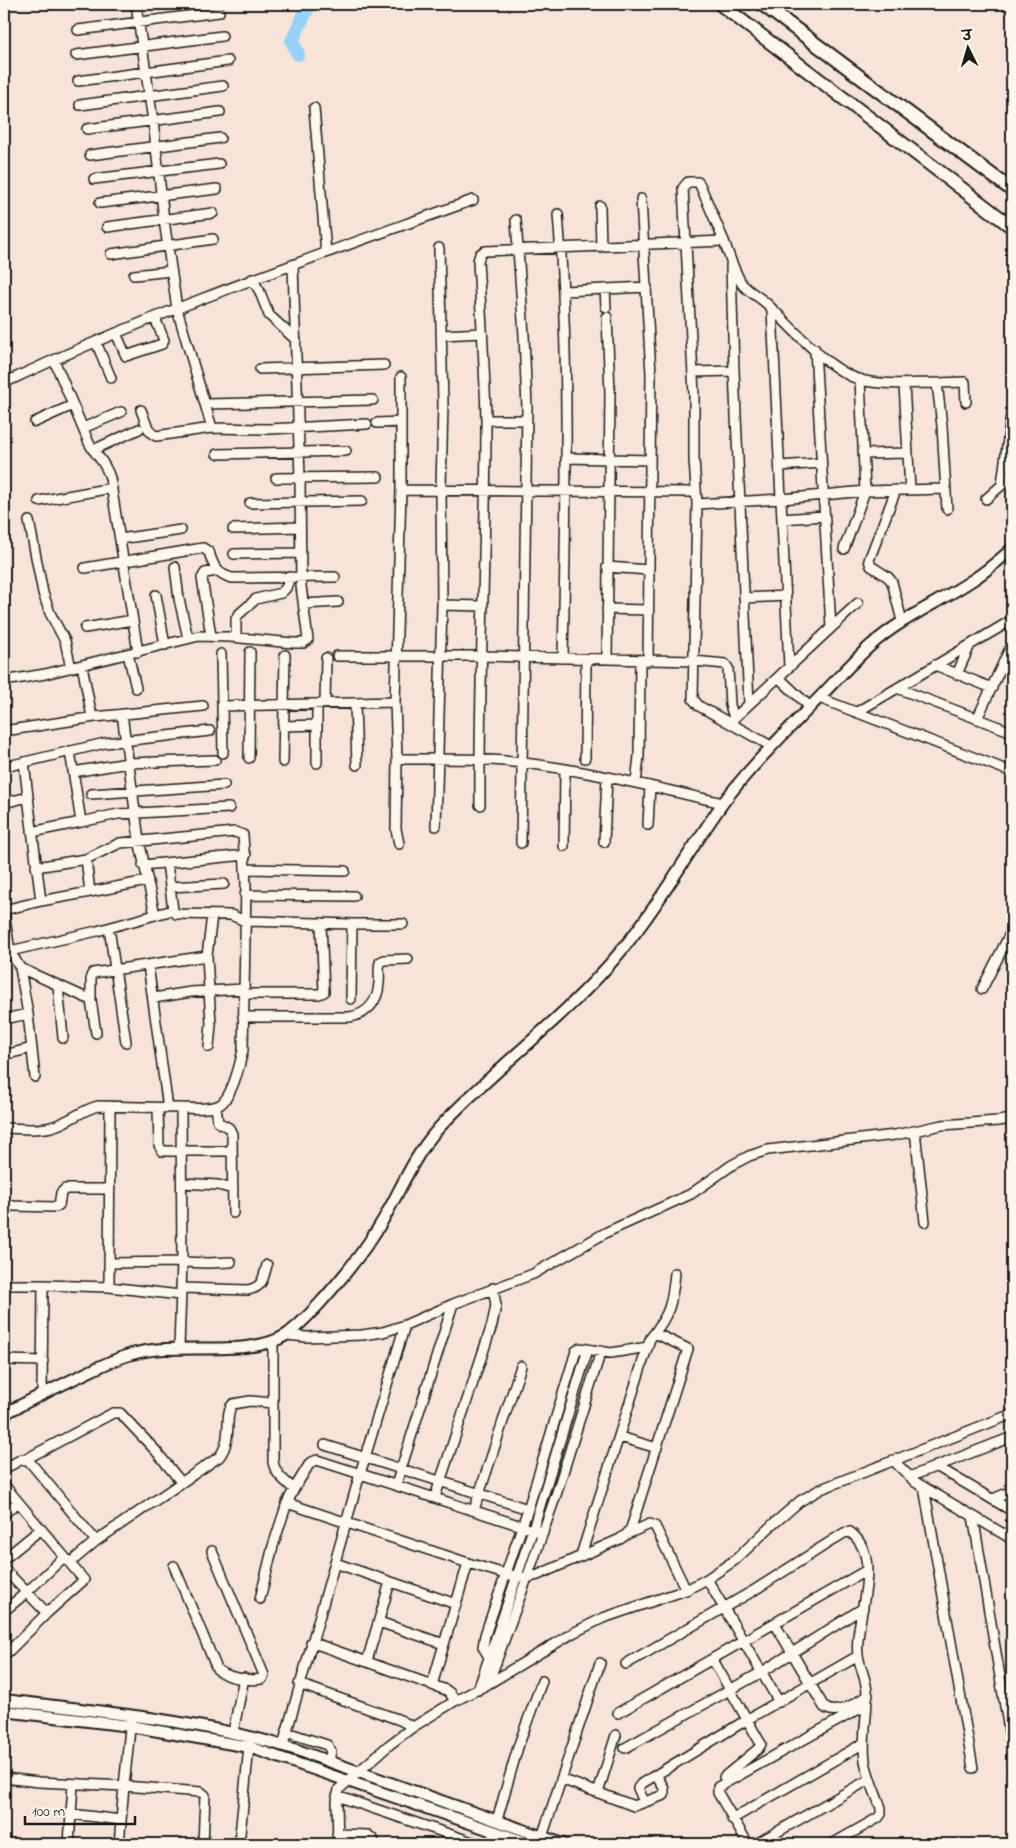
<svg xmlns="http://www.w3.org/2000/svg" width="1016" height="1848" viewBox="0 0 1016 1848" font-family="'Indie Flower','Playpen Sans Deva',sans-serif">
	<rect width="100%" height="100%" fill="#f7e3d7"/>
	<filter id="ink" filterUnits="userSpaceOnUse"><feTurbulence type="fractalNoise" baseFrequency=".02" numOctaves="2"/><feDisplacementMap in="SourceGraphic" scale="10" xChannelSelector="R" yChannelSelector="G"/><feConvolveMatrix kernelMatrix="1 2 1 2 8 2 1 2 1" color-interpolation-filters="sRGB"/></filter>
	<g filter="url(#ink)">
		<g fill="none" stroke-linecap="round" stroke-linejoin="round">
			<!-- river -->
			<path stroke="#97d3f8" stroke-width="14" d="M298 54 292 41 309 5 308 4"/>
			<defs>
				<path id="minor" d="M136 4 153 121 164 220 177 309 212 428
					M78 30 219 12
					M76 55 222 36
					M78 81 228 61
					M80 105 223 86
					M314 108 326 253
					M87 129 220 112
					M90 155 220 138
					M94 179 219 164
					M641 199 651 374 648 661
					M100 203 217 189
					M600 206 601 247
					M558 214C570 362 566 510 563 658
					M516 220 524 335 527 408 521 843
					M107 227 213 213
					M724 241 700 185 698 182H688L683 188 694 394V459L697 504 693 699 699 706 771 746
					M111 254 213 239
					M731 265 734 371 749 704
					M134 275 171 271
					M252 279 259 290 269 315 296 340
					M605 289 606 307
					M564 291 647 287
					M772 310 789 667
					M116 333 126 356 162 344 164 340 155 318
					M442 335 482 333
					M96 342 111 378
					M54 360 89 443C97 457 105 461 110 478L138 652
					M260 369 384 365
					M693 372 734 371
					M4 383C155 311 315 257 473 200
					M937 383 965 382 966 402
					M904 384 910 490
					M206 404 373 400
					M141 410C145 419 147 433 156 436L212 428 269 429 367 424
					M486 420H527
					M35 422 73 405
					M377 423 401 422
					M83 428 121 412
					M93 450 139 429
					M217 454 346 451
					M863 454 908 453
					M567 458 650 460
					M780 466 821 463
					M276 478 378 477
					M1002 484 1012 408
					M401 490 695 492
					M896 490 869 560 871 566 888 577 892 582 902 621
					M986 499 1012 476
					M39 501 112 488
					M250 503 362 501
					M697 504 782 499 865 491 945 489
					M782 519 824 516
					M29 521 43 593 50 613 65 641 71 668
					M233 529 300 527
					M120 539 181 530
					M844 549 865 491 860 379
					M234 554 301 553
					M175 567 179 599 188 638
					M607 567 649 570
					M85 568 203 548 209 552C213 566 217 574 232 578L335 577
					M156 595 165 645
					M744 598 786 596
					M304 604 338 602
					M442 605 483 606
					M607 609 648 610
					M85 628 133 620
					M831 628 858 603
					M211 636 202 578 205 573 217 571
					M236 637V619L238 615 256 599 281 593 286 588 290 577
					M128 654 136 688
					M221 654 223 753
					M337 656H481L694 661 725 664 728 668 730 705 734 718
					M607 659 610 393 607 317
					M82 665 92 717
					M935 665 992 688
					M957 674 970 645
					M778 677 810 707
					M4 681 45 674 199 636 230 637 293 643H303L308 640 301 586 300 478 293 265
					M897 688 1012 732
					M819 698 1012 772
					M325 703 326 658
					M355 703 357 765
					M317 704V763
					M222 706 395 702
					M857 712 1012 620
					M122 714 139 840 155 915
					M977 719 1012 644
					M731 721 831 628 815 349
					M283 726 317 725
					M4 731 95 717 203 706
					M249 758 250 652
					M585 758 586 659
					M397 759C439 759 482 758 524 763 591 771 657 788 723 803
					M283 762 285 655
					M4 767 105 743 210 731
					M73 772 128 763 215 760
					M636 783 639 756 640 660
					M91 794 224 785
					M4 803 28 797 24 762
					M480 805C479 676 486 548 486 420 485 367 481 314 478 261L480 254 485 251 724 241C729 256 734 271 742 284 749 292 758 296 766 303 791 326 828 371 861 380 885 386 912 383 937 383L942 426 947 509
					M81 822 118 814 229 808
					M648 825 650 786
					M436 826 442 605 441 489 443 403 439 248
					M32 832 81 822 70 751
					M604 842 607 777
					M399 844 396 829 397 759 395 702 401 490V377
					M564 846 565 769
					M86 859 120 843 235 832 243 835 246 883 243 1050C240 1064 231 1102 217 1106 206 1110 192 1108 181 1108
					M167 863 173 910 176 914 231 915 245 921 352 924H403
					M143 865 246 855
					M36 867 86 859 90 892 41 901
					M246 869 345 871
					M170 887 224 884
					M90 892 147 881
					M245 895 354 896
					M4 910 41 901 28 797
					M4 913 10 951 4 952
					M110 935 126 1042
					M148 965 168 1108
					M20 968 28 1014 35 1077
					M58 986 63 1038
					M982 989 1012 930
					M243 994H319L324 992 321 923
					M154 998 191 992 243 989
					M351 999 352 924
					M91 1000 20 968 10 951 97 931 173 910
					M243 1017H350C368 1014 378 1001 379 983 380 976 378 969 380 962L384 960 408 959
					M4 1019 28 1014
					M96 1033 91 1000V976L93 973 207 956
					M209 1047 211 1024 207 956 212 915
					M4 1055 32 1048
					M216 1107 218 1122 229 1128 232 1134 233 1213
					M158 1108 159 1145 162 1151H232
					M4 1128C19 1128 37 1131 51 1127 68 1123 81 1110 98 1106L181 1108 182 1262 179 1348
					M915 1131 925 1222
					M182 1183 218 1185 233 1189
					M4 1203 13 1206 56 1207 59 1205 61 1193 65 1189H110
					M110 1263 182 1262 208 1263 231 1262
					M4 1285H43L42 1394
					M43 1285 109 1287 180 1295
					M109 1287 110 1106
					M181 1288 248 1290C263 1287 263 1279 267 1265
					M287 1335 306 1337 362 1335 383 1332 405 1325 453 1304 533 1274 607 1232 691 1194 732 1165 749 1156 768 1150 895 1135 942 1125 998 1121 1012 1119
					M273 1342V1462C275 1474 285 1481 294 1489L287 1503 468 1563 505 1574 527 1578 488 1684
					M4 1360 43 1361
					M620 1437 657 1448
					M325 1445 528 1509
					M26 1459 113 1413H120L156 1451 181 1482
					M893 1460 915 1482 1012 1539
					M936 1466 1012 1511
					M4 1469 22 1459 29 1461 96 1541 70 1563
					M909 1477 1012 1437
					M4 1485 84 1580 47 1613
					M396 1485 453 1304
					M924 1487 973 1768
					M294 1489 310 1463 317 1460 543 1533
					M435 1497 492 1325 496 1305 493 1288
					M993 1499 1012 1491
					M474 1510 521 1366
					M4 1514 18 1502
					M973 1516 1012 1748
					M627 1534 650 1524 655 1526 686 1590
					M96 1541 219 1457C234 1439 223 1413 233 1404L250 1401 273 1403
					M581 1555 650 1339C670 1314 672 1304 675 1273
					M4 1559 41 1529
					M335 1563 456 1604
					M174 1566 217 1669C226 1678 249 1681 262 1679L264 1675 212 1551
					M4 1569 47 1613 4 1656
					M527 1578 538 1575 620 1539 627 1534 631 1528 688 1349 655 1333
					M527 1578 556 1495 601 1351
					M707 1579 779 1702
					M260 1599 273 1546 287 1503
					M4 1611 27 1592 64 1557
					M379 1622 444 1644
					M775 1624 824 1707C837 1717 856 1703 868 1695
					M311 1642 446 1690 450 1693 455 1701
					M489 1657 483 1647 485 1635 528 1509 576 1351 580 1348 611 1353 648 1347
					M713 1660 761 1744 758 1749 724 1777
					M367 1661 390 1582
					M626 1664 753 1591 844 1533 850 1532C886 1559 853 1619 858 1655 860 1669 868 1682 867 1696 867 1718 862 1739 865 1761 868 1777 875 1792 881 1808V1814L878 1818 832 1844
					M299 1684 400 1720 413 1727
					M432 1685 468 1563
					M478 1690 533 1529 588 1349
					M618 1713 867 1570
					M131 1719 124 1786 201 1792 205 1795 203 1844
					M233 1732 244 1678
					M286 1732 327 1745 331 1751 329 1762
					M283 1745 360 1474 405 1325
					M625 1748 762 1672 863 1608
					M4 1778 39 1782 124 1786 119 1844
					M561 1779 634 1806 664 1795V1788L656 1775
					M598 1793 616 1735
					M337 1796 478 1844
					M644 1802 638 1788 641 1784 748 1719 858 1656
					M71 1814 121 1820
					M732 1819 864 1743
					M497 1820 518 1747 542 1681
					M337 1834 368 1835 373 1839 374 1844
					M542 1837 600 1663
					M69 1844 73 1784
					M239 1844 249 1747
					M338 1844 337 1802 339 1789 389 1745 413 1727 455 1701 488 1684 573 1633 603 1618 686 1590 707 1579 735 1560 771 1526 800 1501 821 1489 1012 1414
					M490 1844 495 1832
					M748 1844 718 1793V1787L866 1705
					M756 1844 870 1779"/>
				<path id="major" d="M4 1414C30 1400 57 1387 84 1374 101 1366 118 1357 136 1353 178 1342 250 1358 286 1335 299 1326 310 1314 321 1302 346 1274 369 1246 387 1213 403 1184 415 1155 437 1130 495 1067 566 1018 621 951 659 905 688 852 723 803 749 768 781 737 811 706 831 686 849 665 870 646 901 618 940 602 974 579 988 570 1000 559 1012 549
					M4 1700C102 1712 202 1720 297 1750L563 1844
					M4 1711 130 1726 249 1747 531 1844"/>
				<path id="highway" d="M720 4 1012 227
					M762 4 1012 190"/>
			</defs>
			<!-- minor casing -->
			<use href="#minor" stroke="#1c1c1c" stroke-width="12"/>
			<!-- major casing -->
			<use href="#major" stroke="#1c1c1c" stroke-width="14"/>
			<!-- highway casing -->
			<use href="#highway" stroke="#1c1c1c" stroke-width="16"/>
			<!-- minor -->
			<use href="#minor" stroke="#fbf7ec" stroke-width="9"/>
			<!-- major -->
			<use href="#major" stroke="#fbf7ec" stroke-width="10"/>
			<!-- highway -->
			<use href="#highway" stroke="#fbf7ec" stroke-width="12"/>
		</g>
	</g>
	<!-- margin -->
	<rect width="1016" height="1848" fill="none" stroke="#fbf7ec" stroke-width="20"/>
	<rect x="10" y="10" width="996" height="1828" fill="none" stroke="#1c1c1c" stroke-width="2" filter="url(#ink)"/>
	<!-- north arrow -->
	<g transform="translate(968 48) rotate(355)" stroke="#fbf7ec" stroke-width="4" paint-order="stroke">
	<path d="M0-4L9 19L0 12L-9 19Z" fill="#1c1c1c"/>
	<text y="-8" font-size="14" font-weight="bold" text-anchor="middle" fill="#1c1c1c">उ</text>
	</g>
	<!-- scale -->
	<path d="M25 1816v8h110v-8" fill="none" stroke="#1c1c1c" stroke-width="2.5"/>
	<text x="32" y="1816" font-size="15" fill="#1c1c1c" stroke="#fbf7ec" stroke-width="4" paint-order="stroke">100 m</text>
</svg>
